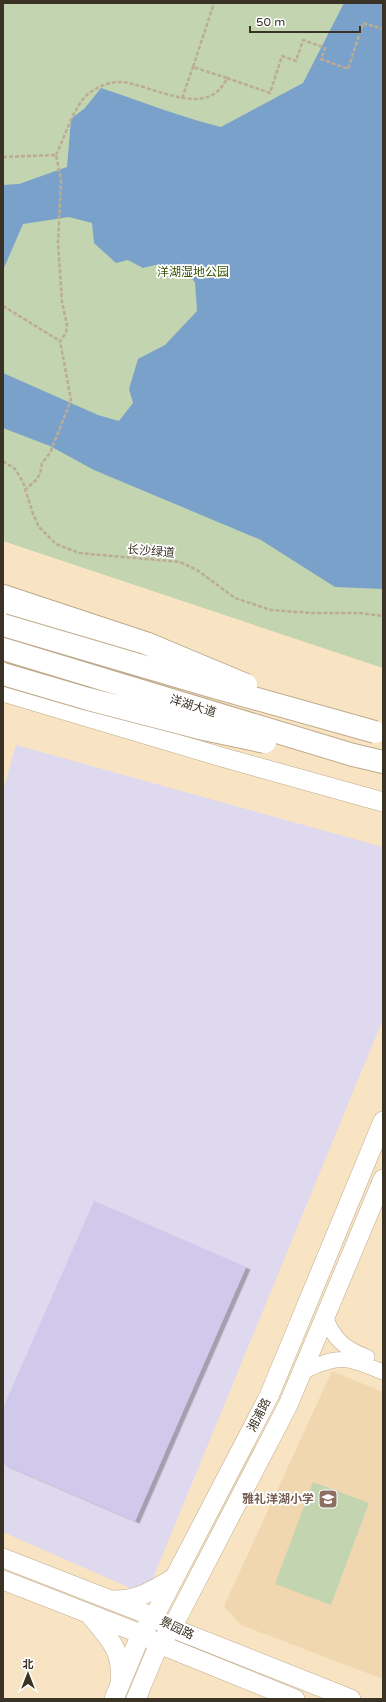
<svg xmlns="http://www.w3.org/2000/svg" width="386" height="1702" viewBox="0 0 386 1702" font-family="'Varela Round','Noto Sans SC',sans-serif">
	<defs>
		<filter id="shadow"><feDropShadow dx="4.5" dy="2.5" stdDeviation="0" flood-color="#0004"/></filter>
	</defs>
	<rect width="100%" height="100%" fill="#f8e3c3"/>
	<!-- commercial -->
	<path fill="#ded9ee" d="M16 745 383 847V1019L146 1595 3 1532V791Z"/>
	<!-- built -->
	<path fill="#f1d7b0" d="M332 1371 383 1392V1679L241 1625 224 1606Z"/>
	<!-- green -->
	<path fill="#c2d4b0" d="M3 3H383V668L3 541Z
		M313 1482 369 1503 331 1605 275 1584Z"/>
	<!-- water -->
	<path fill="#79a1ca" d="M344 3H383V589L335 587 261 540 94 470 50 446 3 428V373L98 415 119 421 133 403 129 389 138 359 165 345 197 311 195 282 183 270 155 265 143 268 128 260 116 263 94 243 92 223 69 217 23 224 3 270V185L19 184 67 167 71 119 85 108 101 88C141 101 180 117 221 127L303 83Z"/>
	<!-- building -->
	<path fill="#d1c9ec" filter="url(#shadow)" d="M94 1201 246 1267 135 1521 3 1464V1408Z"/>
	<g fill="none" stroke-linecap="round" stroke-linejoin="round">
		<defs>
			<path id="minor" d="M325 1316C333 1339 345 1349 367 1357
				M302 1372C340 1354 346 1357 383 1372"/>
			<path id="major" d="M3 612 156 657
				M3 692 225 758 383 802
				M3 1558 154 1617 172 1628 351 1699
				M3 1580 141 1634 159 1644 295 1699
				M114 1600C139 1600 153 1590 174 1578
				M90 1615C107 1636 123 1650 120 1679
				M114 1699 141 1634 154 1617 269 1396 383 1121
				M136 1699 159 1644 172 1628 288 1405 383 1179"/>
			<path id="highway" d="M3 596 148 644
				M353 755 383 762"/>
		</defs>
		<!-- minor casing -->
		<use href="#minor" stroke="#beaa8b" stroke-width="16"/>
		<!-- major casing -->
		<use href="#major" stroke="#beaa8b" stroke-width="20"/>
		<!-- highway casing -->
		<use href="#highway" stroke="#beaa8b" stroke-width="24"/>
		<!-- path -->
		<path stroke="#bdac92" stroke-width="2.5" stroke-dasharray="4 2" stroke-linecap="butt" d="M227 78 270 93 282 56 296 61 303 40 325 48 321 59 348 69 363 23 383 29
			M182 98 193 67
			M56 155C65 137 73 107 88 94 97 87 110 81 122 82 153 85 208 121 227 78L193 67 214 3
			M3 157 56 155 61 180 58 243 62 302 67 325 66 333 60 341 71 400 50 453 42 463 40 474 36 480 25 490
			M3 306 60 341
			M3 461 15 469 23 482 33 514 39 527 56 544 79 553 180 562 197 570 235 598 271 610 312 613H360L383 616"/>
		<!-- minor -->
		<use href="#minor" stroke="#fff" stroke-width="15"/>
		<!-- major -->
		<use href="#major" stroke="#fff" stroke-width="19"/>
		<!-- highway -->
		<use href="#highway" stroke="#fff" stroke-width="22"/>
		<defs>
			<path id="highway-bridge" d="M3 625 207 685 375 732
				M148 644 246 685
				M3 649 353 755
				M3 674 88 699 204 729 265 742"/>
		</defs>
		<!-- highway-bridge casing -->
		<use href="#highway-bridge" stroke="#beaa8b" stroke-width="24" stroke-linecap="butt"/>
		<!-- highway-bridge -->
		<use href="#highway-bridge" stroke="#fff" stroke-width="22"/>
	</g>
	<!-- icons -->
	<defs>
		<symbol id="school-square" viewBox="-11 -11 22 22"><rect x="-9" y="-9" width="18" height="18" rx="4" fill="#8d6e63" stroke="#fff"/><path d="M0-5L7-2L0 1L-7-2ZM-4 1L0 2.5L4 1V4Q0 6-4 4Z" fill="#fff"/></symbol>
	</defs>
	<g fill-rule="evenodd">
		<use href="#school-square" x="317" y="1488" width="22" height="22"/>
	</g>
	<g text-anchor="middle" stroke-width="3.5" stroke-linejoin="round" paint-order="stroke">
		<!-- park labels -->
		<g font-size="12" fill="#375304" stroke="#fff">
			<text x="193" y="276">洋湖湿地公园</text>
		</g>
		<!-- street labels -->
		<g font-size="12" fill="#3a3225" stroke="#fff">
			<text transform="translate(151 551) rotate(5)" y="4">长沙绿道</text>
			<text transform="translate(193 706) rotate(17)" y="4">洋湖大道</text>
			<text transform="translate(259 1415) rotate(-63)" y="4">湘浦路</text>
			<text transform="translate(177 1628) rotate(26)" y="4">景园路</text>
		</g>
		<!-- education labels -->
		<g font-size="12" font-weight="bold" fill="#785e54" stroke="#fff" text-anchor="end">
			<text x="314" y="1503">雅礼洋湖小学</text>
		</g>
	</g>
	<!-- border -->
	<rect width="386" height="1702" fill="none" stroke="#3a3225" stroke-width="8"/>
	<!-- north arrow -->
	<g transform="translate(28 1674)" stroke="#ffffff" stroke-width="3" paint-order="stroke">
	<path d="M0-3L7 15L0 10L-7 15Z" fill="#3a3225"/>
	<text y="-6" font-size="11" font-weight="bold" text-anchor="middle" fill="#3a3225">北</text>
	</g>
	<!-- scale -->
	<path d="M250 26v6h110v-6" fill="none" stroke="#3a3225" stroke-width="2"/>
	<text x="256" y="26" font-size="12" fill="#3a3225" stroke="#ffffff" stroke-width="3" paint-order="stroke">50 m</text>
</svg>
